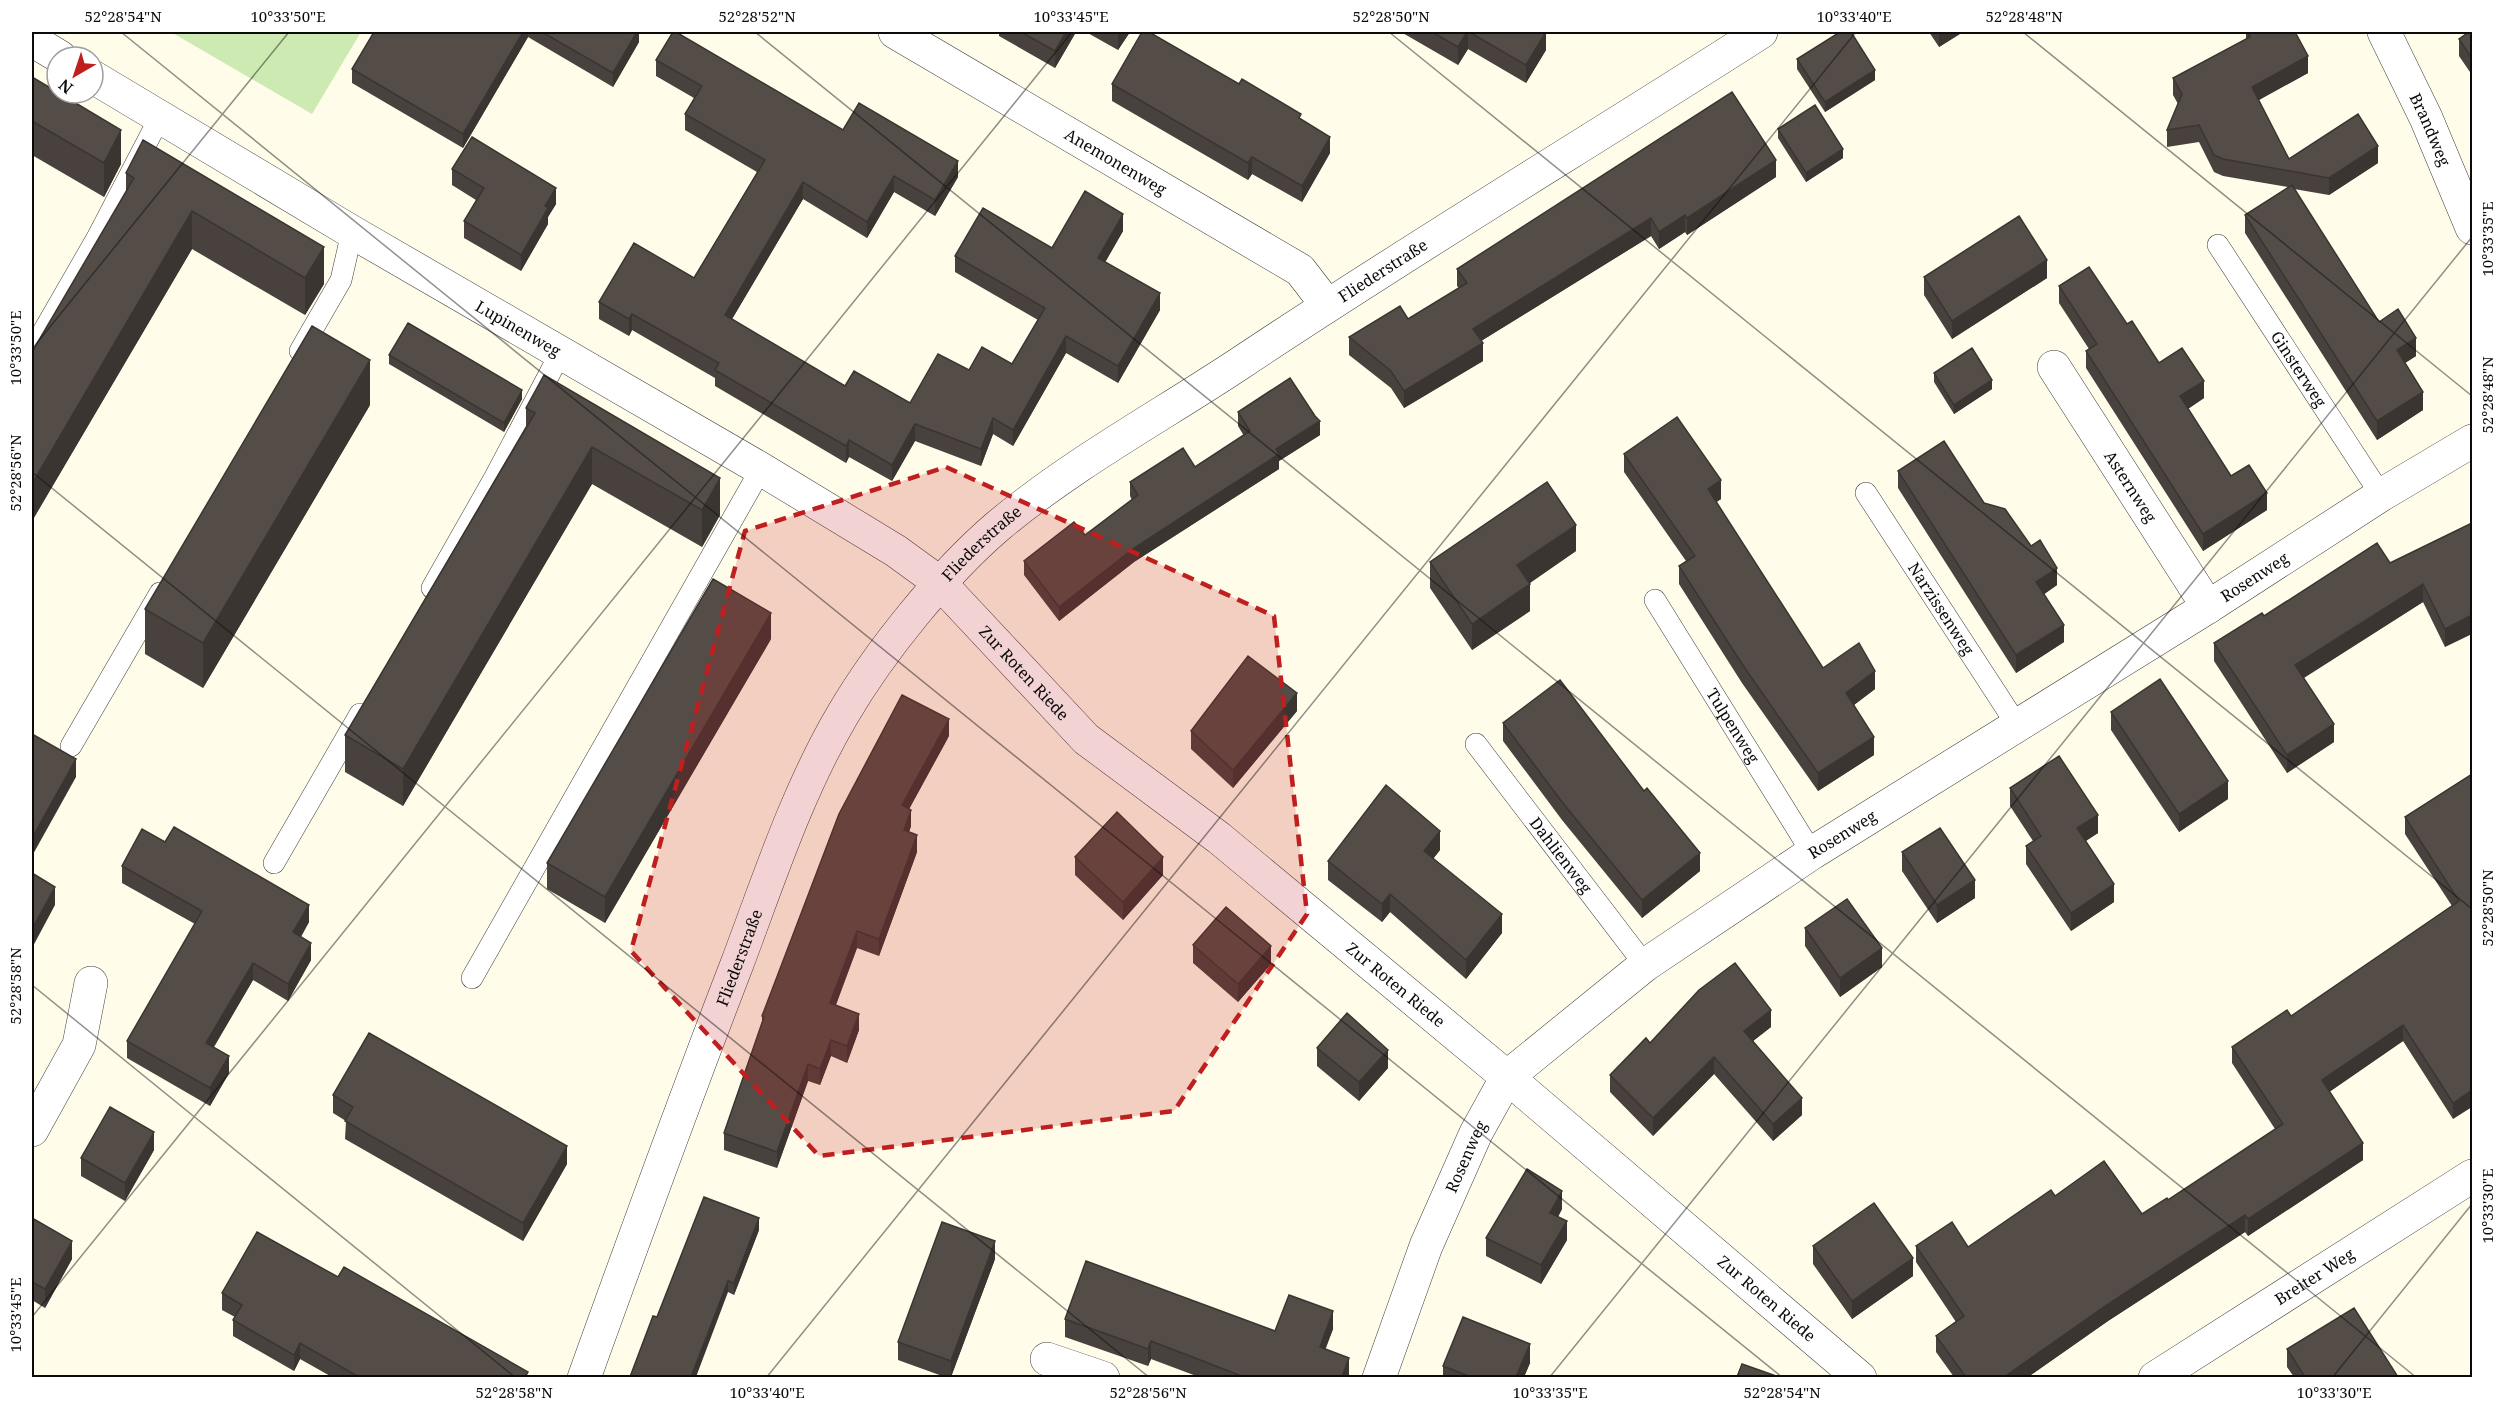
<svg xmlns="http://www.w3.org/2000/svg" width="2504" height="1409" viewBox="0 0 2504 1409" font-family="'Noto Serif',serif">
	<rect width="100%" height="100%" fill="#fffce9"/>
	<!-- green -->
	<path fill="#cceab2" d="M171 32H361L312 114Z"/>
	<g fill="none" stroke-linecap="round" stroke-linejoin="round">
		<defs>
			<g id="service">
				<path id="s1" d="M2218 245 2381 495"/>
				<path d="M32 351 97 238 160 117"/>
				<path d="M300 351 341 280 352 232"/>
				<path id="s2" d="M1866 493 2017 725"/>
				<path d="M432 588 495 477 561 352"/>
				<path id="s3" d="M1655 600 1812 853"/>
				<path id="s4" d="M1476 744 1645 965"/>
				<path d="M71 746 160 593"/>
				<path d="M274 863 360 714"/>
				<path d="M472 978 761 469"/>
			</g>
			<g id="minor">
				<path id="s5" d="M895 32 1300 270 1327 305"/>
				<path id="s6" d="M2384 32 2426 118 2472 228"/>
				<path d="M32 40 60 57"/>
				<path id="s7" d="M93 77 352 232 761 469 896 551 940 583 1086 739 1219 838 1507 1077 1860 1378"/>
				<path id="s8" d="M2054 367 2208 607"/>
				<path d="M32 1130 79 1045 91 983"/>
				<path d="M1047 1359 1103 1378"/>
				<path id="s9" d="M584 1378C634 1239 684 1101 737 964 769 879 797 792 843 714 880 651 943 573 998 526 1072 464 1159 417 1239 364 1411 249 1588 143 1761 32"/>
				<path id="s10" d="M1379 1378 1426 1246 1476 1133 1507 1077 1645 965 1812 853 2208 607 2381 495 2472 441"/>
				<path id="s11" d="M2155 1378 2472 1176"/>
			</g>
		</defs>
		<!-- service casing -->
		<use href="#service" stroke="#3e3e3e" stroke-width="22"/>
		<!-- minor casing -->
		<use href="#minor" stroke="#3e3e3e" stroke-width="34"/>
		<!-- service -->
		<use href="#service" stroke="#fff" stroke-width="21"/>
		<!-- minor -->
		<use href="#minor" stroke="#fff" stroke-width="33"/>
	</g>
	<!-- wall -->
	<path fill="#48413d" d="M374 32H639V42L613 87 528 37 463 148 352 83V69Z
		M999 32H1076L1055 68 999 36Z
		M1086 32H1130L1118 50Z
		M1401 32H1545L1546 50 1526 83 1468 49 1458 65Z
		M1929 32H1963L1939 47Z
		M2246 32H2295L2308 73 2258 100 2289 159 2378 163 2329 195 2294 189 2379 322 2416 356 2405 363 2423 410 2377 440 2245 233V215L2288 187 2223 176 2214 172 2199 142 2167 147V130L2178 104 2173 95V78L2246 39Z
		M2472 32V75L2459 56V39Z
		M1797 59 1875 80 1825 112 1797 69Z
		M656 60 843 130 958 177 935 216 894 192 867 238 803 199 732 319 845 386 910 403 969 370 1012 364 1038 320 955 272V256L1052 248 1123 231 1105 262 1160 310 1118 383 1066 353 1013 446 993 434 981 466 915 441 892 481 849 457 846 463 792 431 715 386V378L632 330 629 336 599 319V302L694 278 757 172 685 130V114L694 98 656 76Z
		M32 77 121 164 104 197 32 155Z
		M1112 84 1301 120 1330 153 1302 202 1252 174 1248 180 1112 101Z
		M1778 129 1843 158 1806 182 1778 138Z
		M452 169 556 204 548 217V224L521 271 464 238V221L476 200 452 185Z
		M126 173 324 284 305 315 192 249 32 521V352L126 192Z
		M1776 177 1687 235 1685 232 1659 249 1651 236 1481 341 1483 361 1404 408 1391 388 1349 355V337L1408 319 1459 288 1457 286V269Z
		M1924 277 2047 278 1952 339 1924 295Z
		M2059 286 2127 324 2159 363 2204 398 2188 409 2231 476 2267 510 2203 551 2086 368V351L2089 349 2059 303Z
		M389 355 522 399 504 432 389 364Z
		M1934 373 1992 389 1954 414 1934 382Z
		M370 405 203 688 145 654V609Z
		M526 408 720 515 702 547 592 484 403 806 345 772V735L526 426Z
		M1238 412 1320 435 1279 461V469L1134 562 1059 621 1024 575V561L1085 535 1132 500 1130 496V482L1195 467 1244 436 1238 426Z
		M1624 454 1721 499 1716 502 1823 668 1875 689 1854 705 1874 755 1818 791 1742 683 1679 584V566L1686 561 1624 472Z
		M1898 471 1984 503 2057 585 2044 594 2064 642 2016 673 1898 488Z
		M2472 523 2445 647 2423 602 2304 678 2334 742 2287 773 2214 661V643L2264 616 2390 563Z
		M1576 551 1529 583 1530 611 1472 650 1430 588V562Z
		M771 639 605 923 547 889V863Z
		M1297 711 1233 788 1191 749V731Z
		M2111 712 2228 799 2179 832 2111 730Z
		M1503 723 1700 871 1642 918 1562 820 1503 741Z
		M949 736 909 809 911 826 909 832 917 852 879 956 857 948 836 1005 859 1030 847 1063 831 1056 820 1085 808 1081 777 1168 724 1150V1133L762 1024V1016Z
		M2472 774 2453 1119 2403 1041 2329 1092 2363 1160 2248 1236 2245 1232 2108 1321 2028 1377H1954L1936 1352V1336L1956 1322 1916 1262V1246L1968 1247 2055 1196 2142 1214 2168 1200 2275 1129 2232 1063V1047L2291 1016 2452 906 2405 834V817Z
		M2010 788 2098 833 2085 841 2114 902 2071 931 2026 864V846L2033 841 2010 806Z
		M165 842 309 922 301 937 311 960 288 1001 253 980 214 1047 229 1073 210 1106 127 1058V1041L195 924 122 883V866Z
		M1440 850 1433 859 1502 933 1466 979 1390 912 1382 922 1328 880V861Z
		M1902 852 1975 898 1937 923 1902 871Z
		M1075 857 1163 875 1123 920 1075 875Z
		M1805 928 1882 967 1840 997 1805 946Z
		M1193 945 1271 964 1238 1002 1193 963Z
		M1771 1027 1753 1041 1802 1115 1773 1141 1714 1074 1653 1136 1610 1092V1075L1650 1043Z
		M1317 1048 1388 1068 1359 1101 1317 1066Z
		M333 1095 567 1164 523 1241 345 1139 346 1121 333 1113Z
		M154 1150 125 1201 81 1176V1158Z
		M1562 1209 1558 1217 1567 1240 1541 1284 1486 1256V1238Z
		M32 1218 72 1259 45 1308 32 1300Z
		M759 1230 734 1295 728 1292 657 1317Z
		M1813 1246 1913 1276 1852 1319 1813 1264Z
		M995 1259 951 1377H945L898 1360V1342Z
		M338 1277 528 1377H332L300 1359 294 1371 233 1336V1320L235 1317 222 1310V1293Z
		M1065 1319 1275 1331 1333 1329 1325 1349 1349 1375 1348 1377H1199L1151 1359 1148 1366 1065 1337Z
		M2287 1349 2398 1377H2294L2287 1367Z
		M1530 1363 1524 1377H1443V1366Z"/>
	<!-- shaded-wall -->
	<path fill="#3b3532" d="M523 32H528V37L463 148V134Z
		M637 32H639V42L613 87V73Z
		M1066 32H1076L1055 68V51Z
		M1119 32H1130L1118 50V33Z
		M1468 32V49L1458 65V47Z
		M1546 32V50L1526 83V65Z
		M1941 32H1963L1939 47V33Z
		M2308 56V73L2252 104V87Z
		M1875 70V80L1825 112V102Z
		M121 130V164L104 197V163Z
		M1330 137V153L1302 202V186Z
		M2378 146V163L2329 195V178Z
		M1843 149V158L1806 182V173Z
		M1252 157V174L1248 180V163Z
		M1776 160V177L1687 235V218Z
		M958 161V177L935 216V200Z
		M894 176V192L867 238V222Z
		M803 182V199L725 331V315Z
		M556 188V204L548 217V224L521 271V255L545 206Z
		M192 211V249L32 521V484Z
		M1123 214V231L1098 275V258Z
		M1685 215V232L1659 249V232Z
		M1651 218V236L1473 346V329Z
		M324 247V284L305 315V278Z
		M2047 260V278L1952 339V321Z
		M1160 293V310L1118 383V366Z
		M632 314V330L629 336V319Z
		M1066 336V353L1013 446V430Z
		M2416 338V356L2397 368V350Z
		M1483 343V361L1404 408V391Z
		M370 360V405L203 688V643Z
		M1992 380V389L1954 414V405Z
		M2204 381V398L2180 414V396Z
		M522 390V399L504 432V423Z
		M2423 392V410L2377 440V421Z
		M993 418V434L981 466V449Z
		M1320 421V435L1279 461V469L1134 562 1059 621V607L1134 548 1276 449Z
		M915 424V441L892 481V465Z
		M849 440V457L846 463V446Z
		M592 447V484L403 806V769Z
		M720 478V515L702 547V510Z
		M1721 480V499L1708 508V489Z
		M2267 493V510L2203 551V534Z
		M1576 525V551L1517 592V565Z
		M2057 568V585L2036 600V582Z
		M1530 584V611L1472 650V624Z
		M2423 584V602L2295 683V665Z
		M771 613V639L605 923V897Z
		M2472 615V634L2445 647V629Z
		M2064 625V642L2016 673V655Z
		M1875 671V689L1846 711V693Z
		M1297 693V711L1233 788V770Z
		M949 719V736L902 822V805Z
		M2334 724V742L2287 773V755Z
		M1874 737V755L1818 791V773Z
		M76 759V777L32 856V838Z
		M2228 781V799L2179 832V814Z
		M911 810V826L904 846V830Z
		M2098 815V833L2077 847V828Z
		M1440 831V850L1424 870V851Z
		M917 835V852L879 956V939Z
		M1700 853V871L1642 918V900Z
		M1163 857V875L1123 920V902Z
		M1975 880V898L1937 923V905Z
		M2114 884V902L2071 931V913Z
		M55 887V905L32 948V929Z
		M1390 894V912L1382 922V904Z
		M309 905V922L293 950V932Z
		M1502 914V933L1466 979V960Z
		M857 931V948L830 1020V1003Z
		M311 943V960L288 1001V984Z
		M1271 946V964L1238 1002V984Z
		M1882 948V967L1840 997V978Z
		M253 963V980L206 1060V1043Z
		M1771 1010V1027L1744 1048V1031Z
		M859 1014V1030L847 1063V1046Z
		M2403 1025V1041L2322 1097V1080Z
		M831 1040V1056L820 1085V1069Z
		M1388 1050V1068L1359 1101V1082Z
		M229 1056V1073L210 1106V1088Z
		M1714 1057V1074L1653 1136V1118Z
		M808 1064V1081L777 1168V1152Z
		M2472 1090V1107L2453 1119V1103Z
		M1802 1098V1115L1773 1141V1124Z
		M154 1132V1150L125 1201V1183Z
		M2363 1143V1160L2248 1236V1219Z
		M567 1146V1164L523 1241V1223Z
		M1562 1191V1209L1550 1231V1213Z
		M2245 1215V1232L2108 1321 2028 1377H2004L2108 1304Z
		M759 1218V1230L734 1295V1283Z
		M1567 1221V1240L1541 1284V1265Z
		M72 1241V1259L45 1308V1289Z
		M995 1241V1259L951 1377V1361Z
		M1913 1258V1276L1852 1319V1301Z
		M728 1281V1292L696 1377H691Z
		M1333 1311V1329L1320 1364V1347Z
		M1151 1341V1359L1148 1366V1349Z
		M300 1343V1359L294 1371V1355Z
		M1530 1344V1363L1524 1377H1516Z
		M1349 1358V1375L1348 1377H1342Z"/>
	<!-- building -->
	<path fill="#544c47" stroke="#3b3532" stroke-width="1.5" d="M374 32H523L463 134 352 69Z
		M542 32H637L613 73Z
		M673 32H676L843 130 859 103 958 161 935 200 894 176 867 222 803 182 725 315 845 386 854 371 910 403 938 354 969 370 982 347 1012 364 1045 308 955 256 983 208 1052 248 1085 191 1123 214 1098 258 1160 293 1118 366 1066 336 1013 430 993 418 981 449 915 424 892 465 849 440 846 446 792 415 715 370 719 363 632 314 629 319 599 302 634 243 694 278 765 160 685 114 702 86 656 60Z
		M1021 32H1066L1055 51Z
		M1142 32H1149L1239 84 1242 79 1301 114 1299 118 1330 137 1302 186 1252 157 1248 163 1112 84Z
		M1432 32H1467L1458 47Z
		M1469 32H1546L1526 65Z
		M1840 32H1851L1875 70 1825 102 1797 59Z
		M2248 32H2295L2308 56 2252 87 2289 159 2358 114 2378 146 2329 178 2223 159 2214 155 2199 125 2167 130 2182 94 2173 78 2250 37Z
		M2469 32H2472V59L2459 39Z
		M32 77 121 130 104 163 32 121Z
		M1732 92 1776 160 1687 218 1685 215 1659 232 1651 218 1473 329 1483 343 1404 391 1391 371 1349 337 1400 306 1408 319 1467 283 1457 269Z
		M1815 105 1843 149 1806 173 1778 129Z
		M472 137 556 188 545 206 548 208 521 255 464 221 484 188 452 169Z
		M143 140 324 247 305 278 192 211 32 484V352L134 178 126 173Z
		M2292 185 2379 322 2398 309 2416 338 2397 350 2423 392 2377 421 2245 215Z
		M2019 216 2047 260 1952 321 1924 277Z
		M2089 267 2127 324 2132 321 2159 363 2182 348 2204 381 2180 396 2231 476 2249 465 2267 493 2203 534 2086 351 2097 344 2059 286Z
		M408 323 522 390 504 423 389 355Z
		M312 326 370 360 203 643 145 609Z
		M1972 348 1992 380 1954 405 1934 373Z
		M544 375 720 478 702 510 592 447 403 769 345 735 535 413 526 408Z
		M1290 378 1315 416 1320 421 1276 449 1279 454 1134 548 1059 607 1024 561 1074 522 1085 535 1138 495 1130 482 1183 448 1195 467 1250 431 1238 412Z
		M1677 417 1721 480 1708 489 1823 668 1859 643 1875 671 1846 693 1874 737 1818 773 1742 664 1679 566 1695 556 1624 454Z
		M1944 441 1984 503 2005 509 2031 546 2040 540 2057 568 2036 582 2064 625 2016 655 1898 471Z
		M1547 482 1576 525 1517 565 1530 584 1472 624 1430 562Z
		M2472 523V615L2445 629 2423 584 2295 665 2334 724 2287 755 2214 643 2262 613 2264 616 2377 543 2390 563Z
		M713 579 771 613 605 897 547 863Z
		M1248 656 1297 693 1233 770 1191 731Z
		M2160 679 2228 781 2179 814 2111 712Z
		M1560 680 1644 791 1647 788 1700 853 1642 900 1562 802 1503 723Z
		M902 695 949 719 902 805 911 810 904 830 917 835 879 939 857 931 830 1003 859 1014 847 1046 831 1040 820 1069 808 1064 777 1152 724 1133 764 1017 762 1016 839 814Z
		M32 734 76 759 32 838Z
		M2059 756 2098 815 2077 828 2114 884 2071 913 2026 846 2041 836 2010 788Z
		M2472 774V1090L2453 1103 2403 1025 2322 1080 2363 1143 2248 1219 2245 1215 2108 1304 2004 1377H1966L1936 1336 1964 1316 1916 1246 1952 1222 1968 1247 2051 1190 2055 1196 2104 1161 2142 1214 2167 1198 2168 1200 2283 1124 2232 1047 2287 1010 2291 1016 2459 901 2405 817Z
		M1386 785 1440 831 1424 851 1502 914 1466 960 1390 894 1382 904 1328 861Z
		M1117 812 1163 857 1123 902 1075 857Z
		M174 827 309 905 293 932 311 943 288 984 253 963 206 1043 229 1056 210 1088 127 1041 202 911 122 866 142 829 165 842Z
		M1940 828 1975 880 1937 905 1902 852Z
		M32 873 55 887 32 929Z
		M1847 899 1882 948 1840 978 1805 928Z
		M1226 907 1271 946 1238 984 1193 945Z
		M1735 963 1771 1010 1744 1031 1802 1098 1773 1124 1714 1057 1653 1118 1610 1075 1646 1038 1650 1043 1699 990Z
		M1347 1013 1388 1050 1359 1082 1317 1048Z
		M369 1033 567 1146 523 1223 345 1121 353 1107 333 1095Z
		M110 1107 154 1132 125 1183 81 1158Z
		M1527 1169 1562 1191 1550 1213 1567 1221 1541 1265 1486 1238Z
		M704 1197 759 1218 734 1283 728 1281 691 1377H630L653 1316 657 1317Z
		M1874 1203 1913 1258 1852 1301 1813 1246Z
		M32 1218 72 1241 45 1289 32 1282Z
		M942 1222 995 1241 951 1361 898 1342Z
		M257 1232 338 1277 344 1267 528 1372 525 1377H359L300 1343 294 1355 233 1320 242 1305 222 1293Z
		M1086 1261 1275 1331 1289 1295 1333 1311 1320 1347 1349 1358 1342 1377H1244L1151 1341 1148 1349 1065 1319Z
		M2354 1308 2398 1377H2305L2287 1349Z
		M1463 1317 1530 1344 1516 1377H1471L1443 1366Z
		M1742 1364 1779 1377H1737Z"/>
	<!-- marked area -->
	<path fill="#bf1f1f" fill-opacity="0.2" stroke="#bf1f1f" stroke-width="4.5" stroke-dasharray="12 8" stroke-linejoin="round" d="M946 467 1274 616 1307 914 1174 1111 819 1156 631 951 745 531Z"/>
	<!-- ticks -->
	<path fill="none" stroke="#0b0b0b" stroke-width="1.5" stroke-opacity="0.45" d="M121 32 1783 1378M755 32 2417 1378M1389 32 2472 909M2023 32 2472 396M32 349 289 32M32 472 1150 1378M32 985 516 1378M32 1317 1072 32M766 1378 1856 32M1549 1378 2472 237M2332 1378 2472 1204"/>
	<g text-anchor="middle" stroke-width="6" stroke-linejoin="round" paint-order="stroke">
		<!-- street labels -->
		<g font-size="16" fill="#0b0b0b" stroke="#fff">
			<text dy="6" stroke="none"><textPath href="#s6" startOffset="108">Brandweg</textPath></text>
			<text dy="6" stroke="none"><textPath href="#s5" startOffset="256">Anemonenweg</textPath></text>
			<text dy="6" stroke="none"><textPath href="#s9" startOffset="1420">Fliederstraße</textPath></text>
			<text dy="6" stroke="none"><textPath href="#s7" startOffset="494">Lupinenweg</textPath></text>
			<text dy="6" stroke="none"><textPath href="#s1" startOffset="148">Ginsterweg</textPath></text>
			<text dy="6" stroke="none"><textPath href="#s8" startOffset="142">Asternweg</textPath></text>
			<text dy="6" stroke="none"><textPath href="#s9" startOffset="934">Fliederstraße</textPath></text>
			<text dy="6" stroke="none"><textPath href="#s10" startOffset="1228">Rosenweg</textPath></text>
			<text dy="6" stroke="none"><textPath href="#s2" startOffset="138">Narzissenweg</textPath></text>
			<text dy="6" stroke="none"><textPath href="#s7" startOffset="1110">Zur Roten Riede</textPath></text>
			<text dy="6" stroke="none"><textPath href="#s3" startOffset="148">Tulpenweg</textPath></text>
			<text dy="6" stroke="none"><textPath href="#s10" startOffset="742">Rosenweg</textPath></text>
			<text dy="6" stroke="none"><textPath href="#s4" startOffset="140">Dahlienweg</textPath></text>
			<text dy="6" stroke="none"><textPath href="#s9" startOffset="448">Fliederstraße</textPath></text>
			<text dy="6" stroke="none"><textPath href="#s7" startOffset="1596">Zur Roten Riede</textPath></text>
			<text dy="6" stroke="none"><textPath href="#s10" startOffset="238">Rosenweg</textPath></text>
			<text dy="6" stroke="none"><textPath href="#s11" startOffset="189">Breiter Weg</textPath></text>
			<text dy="6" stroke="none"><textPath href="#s7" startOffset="2082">Zur Roten Riede</textPath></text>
		</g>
	</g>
	<!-- border -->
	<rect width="2504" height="1409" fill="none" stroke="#ffffff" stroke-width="66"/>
	<!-- north arrow -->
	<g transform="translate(75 75) rotate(219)"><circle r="28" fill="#ffffff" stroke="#9d9d9d" stroke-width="1.5"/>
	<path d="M0-4.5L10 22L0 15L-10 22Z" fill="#bf1f1f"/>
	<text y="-9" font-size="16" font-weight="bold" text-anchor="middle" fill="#0b0b0b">N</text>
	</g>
	<rect x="33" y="33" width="2438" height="1343" fill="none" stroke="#0b0b0b" stroke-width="2"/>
	<g font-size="15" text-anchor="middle" fill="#0b0b0b">
		<text x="123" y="22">52°28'54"N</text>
		<text x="288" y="22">10°33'50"E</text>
		<text x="757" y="22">52°28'52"N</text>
		<text x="1071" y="22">10°33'45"E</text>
		<text x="1391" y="22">52°28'50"N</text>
		<text x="1854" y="22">10°33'40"E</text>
		<text x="2024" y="22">52°28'48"N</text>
		<text transform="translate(2488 239) rotate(-90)" y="5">10°33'35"E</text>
		<text transform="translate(16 348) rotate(-90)" y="5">10°33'50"E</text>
		<text transform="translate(2488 395) rotate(-90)" y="5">52°28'48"N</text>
		<text transform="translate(16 473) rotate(-90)" y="5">52°28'56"N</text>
		<text transform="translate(2488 908) rotate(-90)" y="5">52°28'50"N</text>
		<text transform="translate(16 986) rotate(-90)" y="5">52°28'58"N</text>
		<text transform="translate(2488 1206) rotate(-90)" y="5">10°33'30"E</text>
		<text transform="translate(16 1315) rotate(-90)" y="5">10°33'45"E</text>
		<text x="514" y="1398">52°28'58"N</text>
		<text x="767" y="1398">10°33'40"E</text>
		<text x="1148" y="1398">52°28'56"N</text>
		<text x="1550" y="1398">10°33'35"E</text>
		<text x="1782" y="1398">52°28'54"N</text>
		<text x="2334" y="1398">10°33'30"E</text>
	</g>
</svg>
